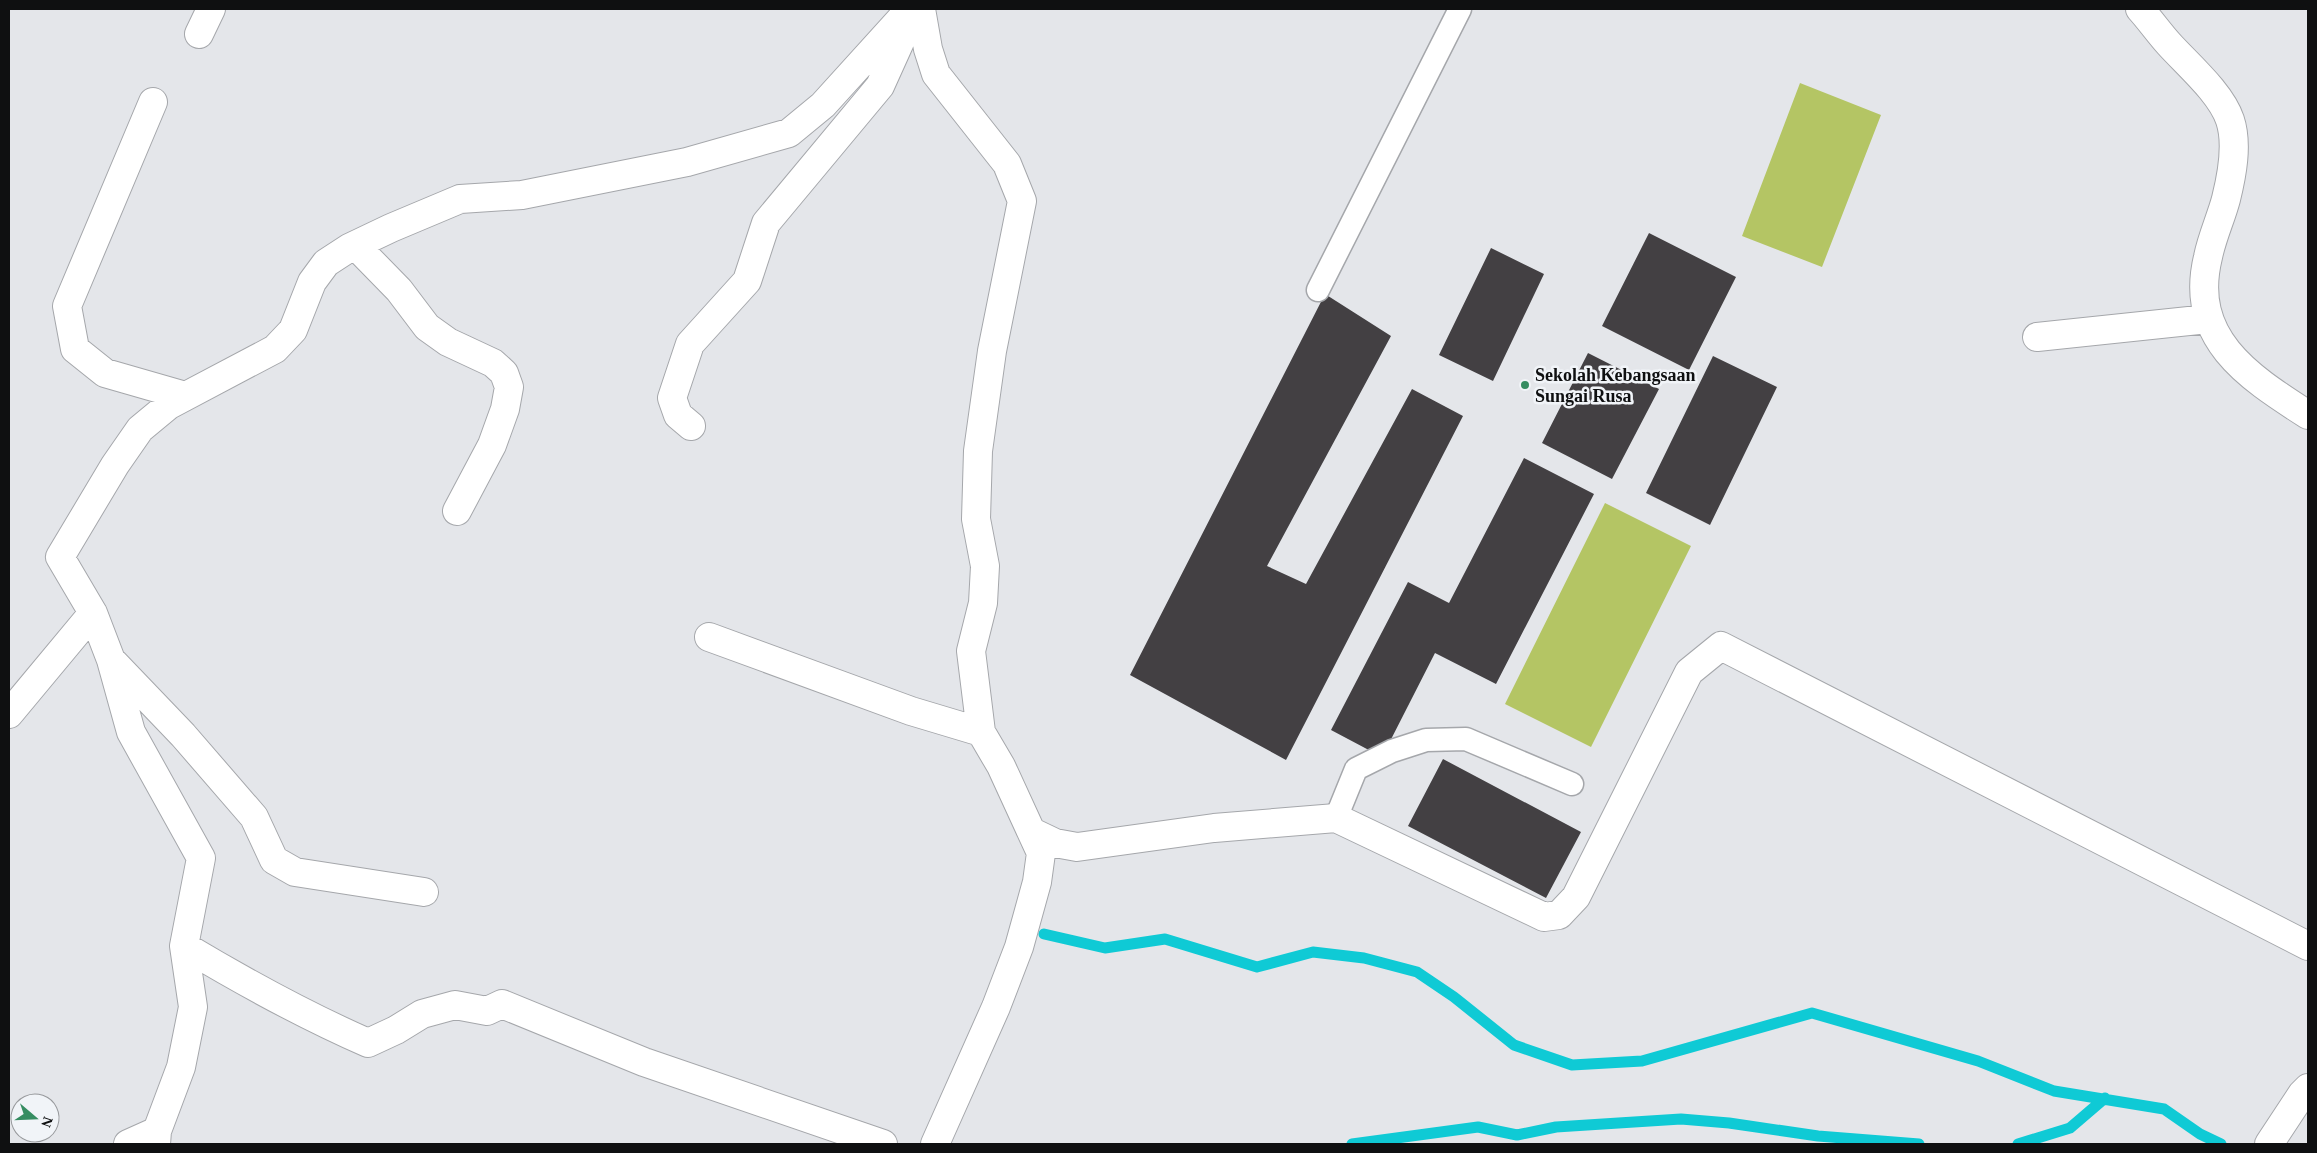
<svg xmlns="http://www.w3.org/2000/svg" width="2317" height="1153" viewBox="0 0 2317 1153" font-family="'Times New Roman',serif">
	<rect width="100%" height="100%" fill="#e4e6ea"/>
	<!-- green -->
	<path fill="#b4c564" d="M1800 83 1881 115 1822 267 1742 236Z
		M1605 503 1691 546 1591 747 1505 704Z"/>
	<g fill="none" stroke-linecap="round" stroke-linejoin="round">
		<!-- stream -->
		<path stroke="#0fcad5" stroke-width="11" d="M1044 934 1105 948 1165 939 1257 967 1313 952 1364 958 1417 972 1454 997 1514 1045 1572 1065 1642 1061 1812 1013 1978 1061 2054 1091 2164 1109 2200 1134 2221 1144
			M1352 1144 1478 1127 1517 1135 1556 1127 1681 1119 1729 1123 1818 1136 1919 1144
			M2018 1144 2070 1128 2105 1098"/>
	</g>
	<!-- building -->
	<path fill="#434043" d="M1649 233 1736 277 1689 370 1602 326Z
		M1491 248 1544 274 1493 381 1439 355Z
		M1325 294 1391 336 1267 566 1306 584 1412 389 1463 416 1286 760 1130 675Z
		M1588 353 1659 389 1612 479 1542 443Z
		M1713 356 1777 387 1710 525 1646 493Z
		M1524 458 1594 494 1496 684 1435 653 1382 757 1331 730 1408 582 1449 603Z
		M1443 759 1581 832 1546 898 1408 826Z"/>
	<g fill="none" stroke-linecap="round" stroke-linejoin="round">
		<defs>
			<path id="service" d="M1318 290 1460 9
				M1336 818 1356 769 1392 751 1426 740 1466 739 1572 784"/>
			<path id="minor" d="M921 9 928 49 936 74 1007 164 1022 201 992 351 978 451 976 519 985 566 983 603 971 651 981 732 1001 766 1041 853 1037 882 1019 947 996 1007 935 1144
				M2140 9C2150 20 2159 33 2169 44 2188 65 2221 93 2230 120 2238 144 2232 175 2226 199 2221 218 2212 237 2208 257 2188 339 2249 377 2308 415
				M199 34 211 9
				M153 102 67 306 75 349 105 373 185 396
				M356 246 399 290 427 327 448 342 493 363 504 373 509 387 505 409 492 445 457 511
				M2037 337 2208 319
				M691 426 678 415 672 398 690 344 747 281 766 223 880 86 908 24
				M93 613 111 660 131 732 201 858 184 946 193 1007 181 1067 157 1131 156 1144
				M709 637 911 711 981 732
				M114 663 183 735 254 817 274 860 295 872 424 892
				M9 714 93 613 60 557 115 465 140 429 169 405 275 349 293 330 312 282 326 263 349 248 391 228 460 199 522 195 687 162 789 133 823 105 910 9
				M1032 832 1055 843 1077 847 1214 828 1336 818 1544 917 1559 915 1576 897 1689 672 1721 646 2308 946
				M184 946C244 982 304 1015 368 1043L396 1030 422 1014 455 1005 487 1011 502 1004 644 1062 883 1144
				M128 1144 157 1131
				M2269 1144 2302 1094 2308 1088"/>
		</defs>
		<!-- service casing -->
		<use href="#service" stroke="#a5a7ab" stroke-width="25"/>
		<!-- minor casing -->
		<use href="#minor" stroke="#a5a7ab" stroke-width="30"/>
		<!-- service -->
		<use href="#service" stroke="#fff" stroke-width="22"/>
		<!-- minor -->
		<use href="#minor" stroke="#fff" stroke-width="28"/>
	</g>
	<!-- markers -->
	<circle fill="#368d62" stroke="#f1f4f8" stroke-width="2" cx="1525" cy="385" r="5"/>
	<g text-anchor="middle" stroke-width="5" stroke-linejoin="round" paint-order="stroke">
		<!-- poi labels -->
		<g font-size="18" font-weight="bold" fill="#0f1011" stroke="#f1f4f8" text-anchor="start">
			<text x="1535" y="381">Sekolah Kebangsaan<tspan x="1535" dy="21">Sungai Rusa</tspan></text>
		</g>
	</g>
	<!-- border -->
	<rect width="2317" height="1153" fill="none" stroke="#0f1011" stroke-width="20"/>
	<!-- north arrow -->
	<g transform="translate(35 1118) rotate(109)"><circle r="24" fill="#f1f4f8" stroke="#97999c"/>
	<path d="M0-4L9 19L0 12L-9 19Z" fill="#368d62"/>
	<text y="-8" font-size="14" font-weight="bold" text-anchor="middle" fill="#0f1011">N</text>
	</g>
</svg>
